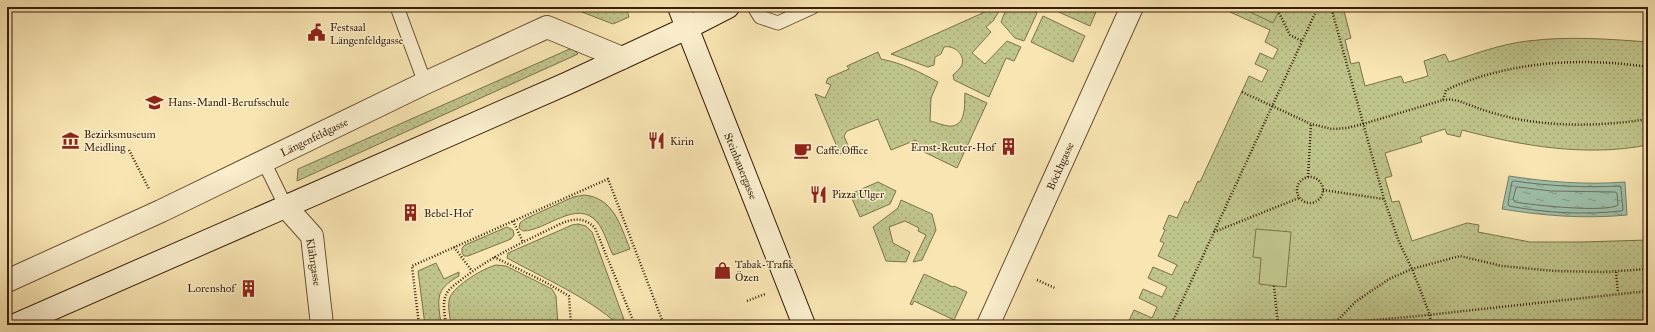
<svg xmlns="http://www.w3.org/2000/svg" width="1655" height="332" viewBox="0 0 1655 332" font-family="'IM FELL Great Primer',serif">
	<defs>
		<pattern id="grass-dots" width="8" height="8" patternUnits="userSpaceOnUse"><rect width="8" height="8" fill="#bfc48a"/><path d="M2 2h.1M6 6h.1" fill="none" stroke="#a5a876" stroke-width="1.8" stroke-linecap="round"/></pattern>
		<pattern id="water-ripples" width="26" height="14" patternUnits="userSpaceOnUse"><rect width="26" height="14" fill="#9dbfaa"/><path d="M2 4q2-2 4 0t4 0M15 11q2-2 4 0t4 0" fill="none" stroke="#819b88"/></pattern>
	</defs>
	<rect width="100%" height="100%" fill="#f8e5b2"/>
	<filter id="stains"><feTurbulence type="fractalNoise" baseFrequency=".005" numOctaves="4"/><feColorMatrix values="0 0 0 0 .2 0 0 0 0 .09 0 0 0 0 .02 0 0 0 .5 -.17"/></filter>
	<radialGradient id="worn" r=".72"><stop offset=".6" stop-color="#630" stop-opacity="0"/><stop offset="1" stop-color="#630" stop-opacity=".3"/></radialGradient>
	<!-- grass -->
	<path fill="url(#grass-dots)" stroke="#7c7249" d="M569 7H626L629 17 613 24Z
		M996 7 1001 8 993 21 986 27 991 32 972 53 985 64 1007 41 1021 47 1014 61 1006 58 989 97 954 80 953 75C956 72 960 69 962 65 965 54 954 45 944 47L941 54 935 57 934 65 928 67 891 54Z
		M1007 7H1023L1037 13 1024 41 1015 38 1001 22Z
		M1053 7H1098L1090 26 1052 9Z
		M1232 7H1343L1351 38 1345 40 1351 64 1359 62 1365 86 1401 76 1404 83 1428 76 1424 61 1445 54 1449 62C1475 54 1501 44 1528 41 1569 36 1608 39 1648 42V145C1586 157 1522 146 1462 130L1460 137 1447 134 1445 129 1420 137 1422 142 1385 153 1392 176 1385 178 1392 202 1399 201 1412 241 1467 223 1479 225 1478 232 1530 242H1582L1648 240V325H1127L1134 310 1152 318 1157 307 1139 298 1143 289 1162 297 1167 287 1148 278 1153 267 1172 275 1177 265 1158 256 1164 243 1160 241 1165 230 1163 229 1169 215 1177 218 1185 201 1188 203 1198 181 1200 182 1249 76 1262 82 1268 70 1255 64 1260 53 1273 59 1278 49 1265 42 1270 30 1230 12Z
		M1043 16 1085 36 1073 62 1031 42Z
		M572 48 578 54 297 181 298 169Z
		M878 52 881 59C902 63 920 72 938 82L931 98 930 121C936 122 946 127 952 126 967 124 964 103 965 93L987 103 957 168 916 148V140L891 150 878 119 847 131 844 136 850 150 840 154 815 94 825 98 831 85 826 83 828 78 849 69 847 66Z
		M878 182 896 191 890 204 860 217 850 194Z
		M584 195C614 198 620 225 630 249L613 255C608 245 604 230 597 222 577 198 546 231 523 231L519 228 520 223 525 219 573 197Z
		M901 200 932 214 936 230 922 260 913 262 926 235 918 231 919 228 905 221 889 227 893 243 910 252 906 262 886 261 873 227 898 208Z
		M578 224 586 226 592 232 626 325H619C586 296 545 279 507 258L508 253 572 225Z
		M507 227 513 230 514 235 511 239 468 256H464L462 253V248L465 245Z
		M436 263 444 279 459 272V276C434 290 438 299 441 325H425L418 271Z
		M496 265 506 266 552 289 556 296 558 325H451C450 316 447 305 450 297 455 285 484 268 496 265Z
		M924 274 953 287 954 286 967 292 954 320 914 301 912 305 910 304Z"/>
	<!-- park -->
	<path fill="#bfc48a" stroke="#7c7249" d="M1245 7H1281L1273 23 1244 9Z
		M1256 229 1291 232 1286 287 1259 284 1261 258 1253 257Z"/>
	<!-- water -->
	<path fill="url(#water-ripples)" stroke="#757f69" d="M1509 176C1548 182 1586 185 1625 182L1627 215C1585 219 1544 216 1502 209Z"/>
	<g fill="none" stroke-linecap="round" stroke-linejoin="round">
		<!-- shore -->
		<path stroke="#6c6f59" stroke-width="1" d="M1514 181C1549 186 1584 188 1620 186L1621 188 1623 210 1621 211C1584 215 1546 213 1509 206L1508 203 1512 182Z
			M1518 187 1551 191 1615 192 1617 193 1618 205C1606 213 1532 205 1515 202L1513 199 1516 188Z"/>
		<defs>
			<path id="lane" d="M397 7 425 83
				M754 7 760 17 778 23 813 7
				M264 162 286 207"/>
			<path id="street" d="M286 207 312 236 322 325
				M7 281 161 211 425 83 547 27 622 58
				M988 325 1132 7"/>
			<path id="secondary" d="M679 7 804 325
				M15 325 568 83 689 27 728 7"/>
		</defs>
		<!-- lane casing -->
		<use href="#lane" stroke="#6a5032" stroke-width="15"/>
		<!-- street casing -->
		<use href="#street" stroke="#6a5032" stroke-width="24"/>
		<!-- secondary casing -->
		<use href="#secondary" stroke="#3a1f08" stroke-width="24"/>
		<!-- path -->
		<path stroke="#3a1f08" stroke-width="2.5" stroke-dasharray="1 2" stroke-linecap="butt" d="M1331 7 1384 199 1399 242 1412 269 1430 315 1431 325
			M1279 13 1290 35 1302 41
			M1242 92 1311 124 1332 129 1347 128 1363 124 1443 100 1446 90C1508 61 1582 57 1648 67
			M1443 100C1455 98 1464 103 1475 107 1488 112 1503 116 1517 119 1560 127 1604 126 1648 119
			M129 150 149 189
			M1297 190a13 13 0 1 1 26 0a13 13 0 1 1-26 0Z
			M1308 177 1311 124
			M1323 190 1384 199
			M513 221 523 242
			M1214 232 1299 198
			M454 247 472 271
			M494 257 547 283 569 296 571 325
			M1616 272 1618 293
			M1037 280 1055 288
			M1274 286 1278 325
			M747 301 765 294
			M1129 321 1139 325
			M1334 324 1355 302 1389 279 1412 269 1460 256 1502 266 1555 271 1605 272 1648 269
			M419 325 412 266 608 179 664 325
			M446 325C445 316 442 303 446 295 449 288 456 284 461 280 491 256 526 241 560 224 574 218 584 217 595 228L635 325
			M681 325 685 323
			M1171 325 1318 7
			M1320 325 1418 316 1648 291"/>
		<!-- lane -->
		<use href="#lane" stroke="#faeecd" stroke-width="13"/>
		<!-- street -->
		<use href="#street" stroke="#faeecd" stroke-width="22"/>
		<!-- secondary -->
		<use href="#secondary" stroke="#faeecd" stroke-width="22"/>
	</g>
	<!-- icons -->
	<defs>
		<symbol id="civic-bare" viewBox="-9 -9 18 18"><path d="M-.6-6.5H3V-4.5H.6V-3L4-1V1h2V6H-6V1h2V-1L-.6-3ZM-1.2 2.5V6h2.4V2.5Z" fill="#8f2418" stroke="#faeecd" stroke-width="2.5" paint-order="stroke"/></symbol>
		<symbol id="school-bare" viewBox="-9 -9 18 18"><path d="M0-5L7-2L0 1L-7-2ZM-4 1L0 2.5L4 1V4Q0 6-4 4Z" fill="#8f2418" stroke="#faeecd" stroke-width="2.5" paint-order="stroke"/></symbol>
		<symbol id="museum-bare" viewBox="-9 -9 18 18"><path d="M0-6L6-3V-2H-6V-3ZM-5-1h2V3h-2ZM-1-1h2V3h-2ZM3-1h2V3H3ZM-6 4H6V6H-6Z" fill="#8f2418" stroke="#faeecd" stroke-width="2.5" paint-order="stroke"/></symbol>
		<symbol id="restaurant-bare" viewBox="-9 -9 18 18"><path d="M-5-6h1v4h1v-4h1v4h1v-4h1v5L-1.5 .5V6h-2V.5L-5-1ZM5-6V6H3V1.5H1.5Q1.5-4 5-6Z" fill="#8f2418" stroke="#faeecd" stroke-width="2.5" paint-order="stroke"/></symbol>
		<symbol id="building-bare" viewBox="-9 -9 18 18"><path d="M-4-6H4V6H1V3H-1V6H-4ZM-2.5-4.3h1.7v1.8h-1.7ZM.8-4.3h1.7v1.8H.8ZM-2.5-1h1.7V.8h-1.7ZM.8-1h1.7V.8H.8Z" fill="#8f2418" stroke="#faeecd" stroke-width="2.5" paint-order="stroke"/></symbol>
		<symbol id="cafe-bare" viewBox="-9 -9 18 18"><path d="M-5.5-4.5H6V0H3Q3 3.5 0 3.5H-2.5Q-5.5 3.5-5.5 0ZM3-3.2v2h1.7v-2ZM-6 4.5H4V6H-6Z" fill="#8f2418" stroke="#faeecd" stroke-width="2.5" paint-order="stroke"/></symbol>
		<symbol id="shop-bare" viewBox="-9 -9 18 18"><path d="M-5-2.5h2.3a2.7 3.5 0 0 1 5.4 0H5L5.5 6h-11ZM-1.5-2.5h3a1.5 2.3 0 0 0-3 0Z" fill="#8f2418" stroke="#faeecd" stroke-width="2.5" paint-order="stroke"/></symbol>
	</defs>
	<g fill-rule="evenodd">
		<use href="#civic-bare" x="304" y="20" width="25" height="25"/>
		<use href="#school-bare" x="142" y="90" width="25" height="25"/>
		<use href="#museum-bare" x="58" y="128" width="25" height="25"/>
		<use href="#restaurant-bare" x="644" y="128" width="25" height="25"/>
		<use href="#building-bare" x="996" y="134" width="25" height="25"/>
		<use href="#cafe-bare" x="790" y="138" width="25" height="25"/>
		<use href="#restaurant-bare" x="806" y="182" width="25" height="25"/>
		<use href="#building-bare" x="398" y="200" width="25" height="25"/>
		<use href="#shop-bare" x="710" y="258" width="25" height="25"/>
		<use href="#building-bare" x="236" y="276" width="25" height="25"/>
	</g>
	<g text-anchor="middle" stroke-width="3" stroke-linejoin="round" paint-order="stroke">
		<!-- poi labels -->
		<g font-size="11" fill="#3a1f08" stroke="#faeecd" text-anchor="start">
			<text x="330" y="31">Festsaal<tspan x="330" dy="13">Längenfeldgasse</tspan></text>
			<text x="168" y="106">Hans-Mandl-Berufsschule</text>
			<text x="84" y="138">Bezirksmuseum<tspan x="84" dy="13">Meidling</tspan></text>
			<text x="670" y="145">Kirin</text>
			<text x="995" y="151" text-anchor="end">Ernst-Reuter-Hof</text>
			<text x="816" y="154">Caffe Office</text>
			<text x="832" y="198">Pizza Ulger</text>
			<text x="424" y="217">Bebel-Hof</text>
			<text x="735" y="268">Tabak-Trafik<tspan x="735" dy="13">Özen</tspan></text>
			<text x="235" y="292" text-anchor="end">Lorenshof</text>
		</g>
		<!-- street labels -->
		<g font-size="11" fill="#3a1f08" stroke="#faeecd">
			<text transform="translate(314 137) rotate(-26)" y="4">Längenfeldgasse</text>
			<text transform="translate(741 166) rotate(68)" y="4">Steinbauergasse</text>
			<text transform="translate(1060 166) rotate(-66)" y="4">Böckhgasse</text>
			<text transform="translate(314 262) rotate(81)" y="4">Klährgasse</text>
		</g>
	</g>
	<!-- margin -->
	<rect width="1655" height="332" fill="none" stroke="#f8e5b2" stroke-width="24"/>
	<rect x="8" y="8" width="1639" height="316" fill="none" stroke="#3a1f08" stroke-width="2"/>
	<rect x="12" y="12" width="1631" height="308" fill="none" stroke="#3a1f08"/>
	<rect width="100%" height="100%" filter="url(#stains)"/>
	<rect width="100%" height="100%" fill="url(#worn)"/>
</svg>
